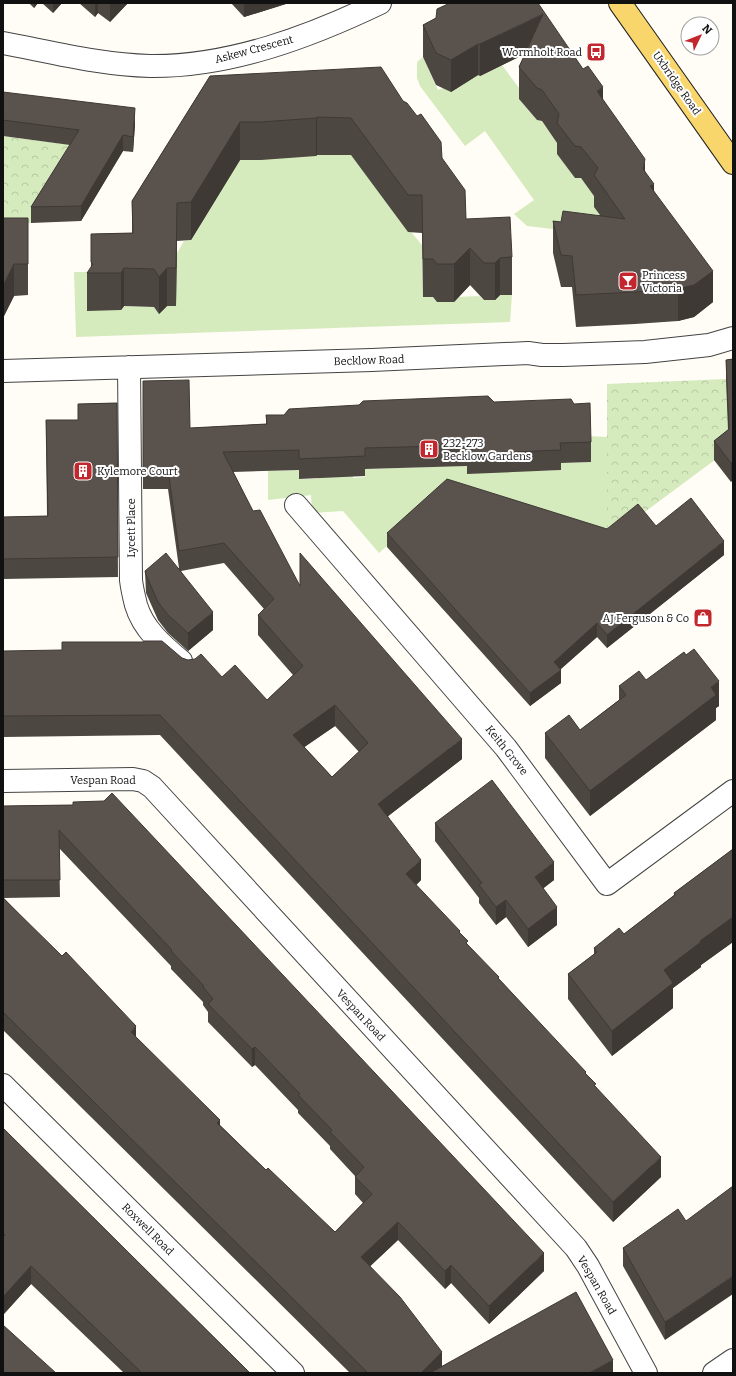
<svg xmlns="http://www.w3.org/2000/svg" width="736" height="1376" viewBox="0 0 736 1376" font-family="Bitter,serif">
	<defs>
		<pattern id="park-crowns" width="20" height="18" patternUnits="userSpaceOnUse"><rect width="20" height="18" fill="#d5ebbd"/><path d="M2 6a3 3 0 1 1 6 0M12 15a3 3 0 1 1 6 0" fill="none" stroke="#b6c8a1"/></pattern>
	</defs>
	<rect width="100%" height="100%" fill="#fffdf5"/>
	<!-- grass -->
	<path fill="#d5ebbd" d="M423 57 438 90 443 88 499 61 522 92 519 99 537 120 542 121 559 146 575 178H581L598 200 621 237 527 226 514 214 534 200 485 131 465 146 420 86 417 78V62Z
		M354 150 412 233 422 245 423 297H433L437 302H454L458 297 479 296 484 300H495L500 295H512L510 322 76 337 74 272H91L121 310 124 306 154 307 157 311 167 306H176L177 253 184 241 191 240 236 157H244L248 160H261L264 156Z
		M590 436 607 437V542L448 492 379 553 343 511 312 513 311 495 268 500V471L299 470 300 479H315L352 469 353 478 365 477V469L493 465 541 471 561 470 560 463 591 462Z"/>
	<!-- park -->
	<path fill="url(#park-crowns)" d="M3 136 79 146 31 223 3 225Z
		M726 379 731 448 638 517 607 542V384Z"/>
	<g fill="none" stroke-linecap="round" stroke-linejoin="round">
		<defs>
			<path id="minor" d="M3 43C51 52 101 65 150 66 229 67 309 37 380 3
				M129 367 131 580C132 589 134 597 136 605 143 629 163 646 181 661
				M3 371 372 360 528 353 542 355H563L645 352 709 345 733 338
				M296 505 506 748 607 884 733 791
				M3 781 133 779 143 781 152 787 576 1248 588 1266 646 1373
				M3 1085 293 1373
				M714 1373 733 1360"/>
			<path id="major" d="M620 3 733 163"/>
		</defs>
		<!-- minor casing -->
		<use href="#minor" stroke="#444" stroke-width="24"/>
		<!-- major casing -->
		<use href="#major" stroke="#222" stroke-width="24"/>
		<!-- minor -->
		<use href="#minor" stroke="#fff" stroke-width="22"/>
		<!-- major -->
		<use href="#major" stroke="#f9d66b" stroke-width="22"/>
	</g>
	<!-- wall -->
	<path fill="#4d4742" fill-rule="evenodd" d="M29 3H38L34 8Z
		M42 3H62L53 13Z
		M79 3H128L110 22 98 13 95 17Z
		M231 3H289L244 17Z
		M450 3 603 100 645 171 654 191 713 302 694 317 678 321 635 324 576 327 572 287H561L553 253V221L561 222 600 215 594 207V196L581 178H575L557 154V143L542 121 537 120 519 99V67L525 54 480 76 478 75 451 92 436 85 423 57V25L436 18Z
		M210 76 403 101 442 158 466 219 512 257V295H500L495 300H484L470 285 454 302H437L433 297H423L422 233 408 232 351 155H317L316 156 261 160H240L191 240 177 241 176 306H167L159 314 154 307 124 306 121 310 87 311V273L91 268V234L132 233V201Z
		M3 92 135 124 133 152 123 151 81 221 31 223V207L70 145 3 136Z
		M3 218H28V295L14 296 3 318Z
		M733 359 731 482 714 460V441L728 430 726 379V360Z
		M143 381 190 428 266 424V415H284L494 402 591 442V462L561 463V470L467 474V466L365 469V476L299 479V470L233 472 253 511 300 586 462 759 388 816 421 880 416 885 460 933 468 945 586 1074 661 1177 613 1222 160 735 3 737V651L182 658 267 700 293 675 258 635V615L264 609 224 563 181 571 213 630 188 651 168 633 158 620 146 593 145 571 179 568 168 489H143ZM335 726 359 752 332 777 304 747Z
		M117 403 118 577 3 579V517L47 516 46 420H78V404Z
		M656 526 724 555 607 648 597 637 561 669V683L530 706 387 547V533L607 529Z
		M646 680 719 706 716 708V720L590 816 545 758V733L580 730 619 700V686Z
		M73 805 544 1271 489 1324 451 1283 445 1289 398 1240 370 1266 442 1366 613 1373H350L3 1030V806ZM59 848 171 966V969L203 1002V1005L208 1012V1022L252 1067 255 1065 298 1110V1113L330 1146V1149L355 1176V1194L363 1203 335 1232 266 1170 220 1125 4 898 60 897Z
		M435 823 554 880 543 888 557 925 528 947 506 917 496 925 479 903V898L435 841Z
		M733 849V942L701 965V967L673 988V1008L612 1056 568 999V974L594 954V948L624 934 674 895V893Z
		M3 1128 250 1373H124L31 1284 3 1315Z
		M686 1221 665 1340 623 1266V1248Z"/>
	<!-- shaded-wall -->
	<path fill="#3f3936" d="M34 3H38L34 8Z
		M53 3H62L53 13Z
		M95 3H98V13L95 17Z
		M110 3H128L110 22Z
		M244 3H289L244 17Z
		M543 14V45L480 76V44Z
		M478 44V75L451 92V60Z
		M603 87V119L597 91Z
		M135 108V124L133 152V137Z
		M317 117V155L316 156V118Z
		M240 122V160L191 240V202Z
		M123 135V151L81 221V206Z
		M645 159V191L643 169Z
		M654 184V216L650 186Z
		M177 203V241L176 306V268Z
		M470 248V285L454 302V264Z
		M500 258V295L495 300V263Z
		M14 264V296L3 318V286Z
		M124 268V306L121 310V273Z
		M167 268V306L159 314V277Z
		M713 271V302L694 317 678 321V289Z
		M733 461V480L731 482V463Z
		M724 541V555L607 648V635Z
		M213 612V630L188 651V633Z
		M597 623V637L555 674 561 670V683L530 706V693L554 662Z
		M719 681V706L716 708V720L590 816V791L711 687Z
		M335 705V726L293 755V735Z
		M462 739V759L378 824V804Z
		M421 860V880L406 895V874Z
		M554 862V880L535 895V877Z
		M506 900V917L496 925V907Z
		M557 907V925L528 947V929Z
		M733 917V942L701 965V967L673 988V1008L612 1056V1031L664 970 700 941Z
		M136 1026V1044L131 1032Z
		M255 1047V1065L252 1067V1049Z
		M220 1120V1138L217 1123Z
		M661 1157V1177L613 1222V1202Z
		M398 1222V1240L361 1275V1257Z
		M544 1253V1271L489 1324V1306Z
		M451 1265V1283L445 1289V1271Z
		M31 1266V1284L3 1315V1297Z
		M733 1276V1294L665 1340V1322Z
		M442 1352V1370L439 1373H421Z
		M613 1360V1373H589Z"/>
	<!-- building -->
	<path fill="#5a524d" stroke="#3f3936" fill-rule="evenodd" d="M450 3H538L583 69 588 66 603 87 597 91 645 159 643 169 654 184 650 186 713 271 694 285 678 289 635 292 576 295 572 256 561 255 553 221 561 222 563 211 625 219 594 175 598 168 581 147 575 146 557 123 559 114 542 90 537 88 519 67 543 14 480 44H478L451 60 436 53 423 25 436 18 437 9Z
		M381 67 403 101 407 103 417 116 421 114 441 142 442 158 465 190 466 219 510 217 512 257 500 258 495 263H484L470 248 454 264H437L433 259H423L422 195H408L351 118 317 117 316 118 261 122H240L191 202 177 203 176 268H167L159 277 154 269 124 268 121 273H87L93 264 91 262V234L133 233 132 201 210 76Z
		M3 92 135 108 133 137 123 135 81 206 31 207 79 130 3 120Z
		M3 218H28V264H14L3 286Z
		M733 359V461L731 463 714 441 729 429 726 360Z
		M189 380 190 428 267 424 266 415H284L289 409 359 405 363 401 488 396 494 402 571 399 574 404 590 403 591 442 560 443 561 450 467 454 477 445 365 448V456L299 459V450L223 452 253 511 260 510 300 586V553L462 739 378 804 421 860 406 874 460 931 459 932 468 941 466 943 499 977 498 978 586 1072 585 1073 596 1084 594 1085 661 1157 613 1202 160 715 3 716V651L62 650V642H144V641H162L182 658 188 660 195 659 201 654 222 677 235 665 267 700 303 666 258 615 274 599 224 543 179 551 168 469H143V381ZM335 705 368 743 332 777 293 735Z
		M117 403 118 557 3 559V517L48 516 46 420H78V404Z
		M447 479 607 529 638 504 656 526 691 498 724 541 607 635 597 623 554 662 561 670 530 693 387 533Z
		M166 553 213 612 188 633 168 615 158 602 146 575 145 571Z
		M694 649 719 681 711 687 716 695 590 791 545 733 569 715 580 730 626 695 619 686 639 671 646 680 684 652 686 655Z
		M492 780 554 862 535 877 557 907 528 929 506 900 496 907 479 885 482 883 435 823Z
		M112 793 544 1253 489 1306 451 1265 445 1271 398 1222 361 1257 400 1297 442 1352 421 1373H368L3 1012V898L62 956 66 952 136 1026 131 1032 220 1120 217 1123 266 1170 268 1168 335 1232 372 1194 355 1177 364 1167 330 1132 332 1130 298 1095 300 1094 255 1047 252 1049 208 1004 213 999 203 987 204 986 171 951 172 950 59 830 60 880H3V806L73 805V802L104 801Z
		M733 849V917L700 941 701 942 664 970 673 983 612 1031 568 974 597 952 594 948 619 928 624 934 675 895 674 893Z
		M3 1128 250 1373H142L31 1266 3 1297V1237L5 1235 3 1233Z
		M733 1186V1276L665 1322 623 1248 678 1209 686 1221Z
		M576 1292 613 1360 589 1373H430Z
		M3 1325 56 1373H3Z"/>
	<!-- icons -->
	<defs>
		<symbol id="bus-square" viewBox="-11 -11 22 22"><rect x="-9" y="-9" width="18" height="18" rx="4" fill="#c4262e" stroke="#fff"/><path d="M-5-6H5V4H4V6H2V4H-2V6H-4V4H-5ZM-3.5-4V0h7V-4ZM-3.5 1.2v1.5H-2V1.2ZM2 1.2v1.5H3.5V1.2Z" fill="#fff"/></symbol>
		<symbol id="bar-square" viewBox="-11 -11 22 22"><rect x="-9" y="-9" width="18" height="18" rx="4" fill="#c4262e" stroke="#fff"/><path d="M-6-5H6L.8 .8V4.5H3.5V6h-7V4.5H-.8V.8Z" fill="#fff"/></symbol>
		<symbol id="building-square" viewBox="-11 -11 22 22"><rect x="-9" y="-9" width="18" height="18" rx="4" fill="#c4262e" stroke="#fff"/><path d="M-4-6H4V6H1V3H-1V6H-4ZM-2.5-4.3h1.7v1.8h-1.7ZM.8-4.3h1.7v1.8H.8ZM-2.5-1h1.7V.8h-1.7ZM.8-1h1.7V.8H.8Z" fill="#fff"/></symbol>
		<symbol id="shop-square" viewBox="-11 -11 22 22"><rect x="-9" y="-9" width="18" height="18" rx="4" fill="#c4262e" stroke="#fff"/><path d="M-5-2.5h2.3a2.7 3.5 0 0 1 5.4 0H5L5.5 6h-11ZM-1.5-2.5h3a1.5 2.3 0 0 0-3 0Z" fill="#fff"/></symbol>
	</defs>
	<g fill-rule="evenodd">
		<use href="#bus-square" x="585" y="41" width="22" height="22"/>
		<use href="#bar-square" x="617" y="270" width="22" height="22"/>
		<use href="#building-square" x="418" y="438" width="22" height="22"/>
		<use href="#building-square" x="72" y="460" width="22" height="22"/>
		<use href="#shop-square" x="692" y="607" width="22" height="22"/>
	</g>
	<g text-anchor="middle" stroke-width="4" stroke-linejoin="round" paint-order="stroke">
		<!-- street labels -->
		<g font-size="11" fill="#111" stroke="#fff">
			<text transform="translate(254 49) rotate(-15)" y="4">Askew Crescent</text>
			<text transform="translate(677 83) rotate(55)" y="4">Uxbridge Road</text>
			<text transform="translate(369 360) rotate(-2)" y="4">Becklow Road</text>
			<text transform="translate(131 528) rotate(-90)" y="4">Lycett Place</text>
			<text transform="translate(507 750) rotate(51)" y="4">Keith Grove</text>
			<text x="103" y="784">Vespan Road</text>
			<text transform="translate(361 1015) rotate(47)" y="4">Vespan Road</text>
			<text transform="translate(148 1229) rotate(45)" y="4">Roxwell Road</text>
			<text transform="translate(597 1285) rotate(60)" y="4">Vespan Road</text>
		</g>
		<!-- poi labels -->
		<g font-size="11" fill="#111" stroke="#fff" text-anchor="start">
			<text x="582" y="56" text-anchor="end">Wormholt Road</text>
			<text x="642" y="279">Princess<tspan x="642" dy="13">Victoria</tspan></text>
			<text x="443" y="447">232-273<tspan x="443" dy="13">Becklow Gardens</tspan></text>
			<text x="97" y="475">Kylemore Court</text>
			<text x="689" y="622" text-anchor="end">AJ Ferguson &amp; Co</text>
		</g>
	</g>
	<!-- border -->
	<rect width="736" height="1376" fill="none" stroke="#111111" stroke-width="8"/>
	<!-- north arrow -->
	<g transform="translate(700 36) rotate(47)"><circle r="19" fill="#ffffff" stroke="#a0a0a0"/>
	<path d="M0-3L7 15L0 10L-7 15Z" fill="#c4262e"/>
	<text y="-6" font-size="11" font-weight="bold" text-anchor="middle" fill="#111111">N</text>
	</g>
</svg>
